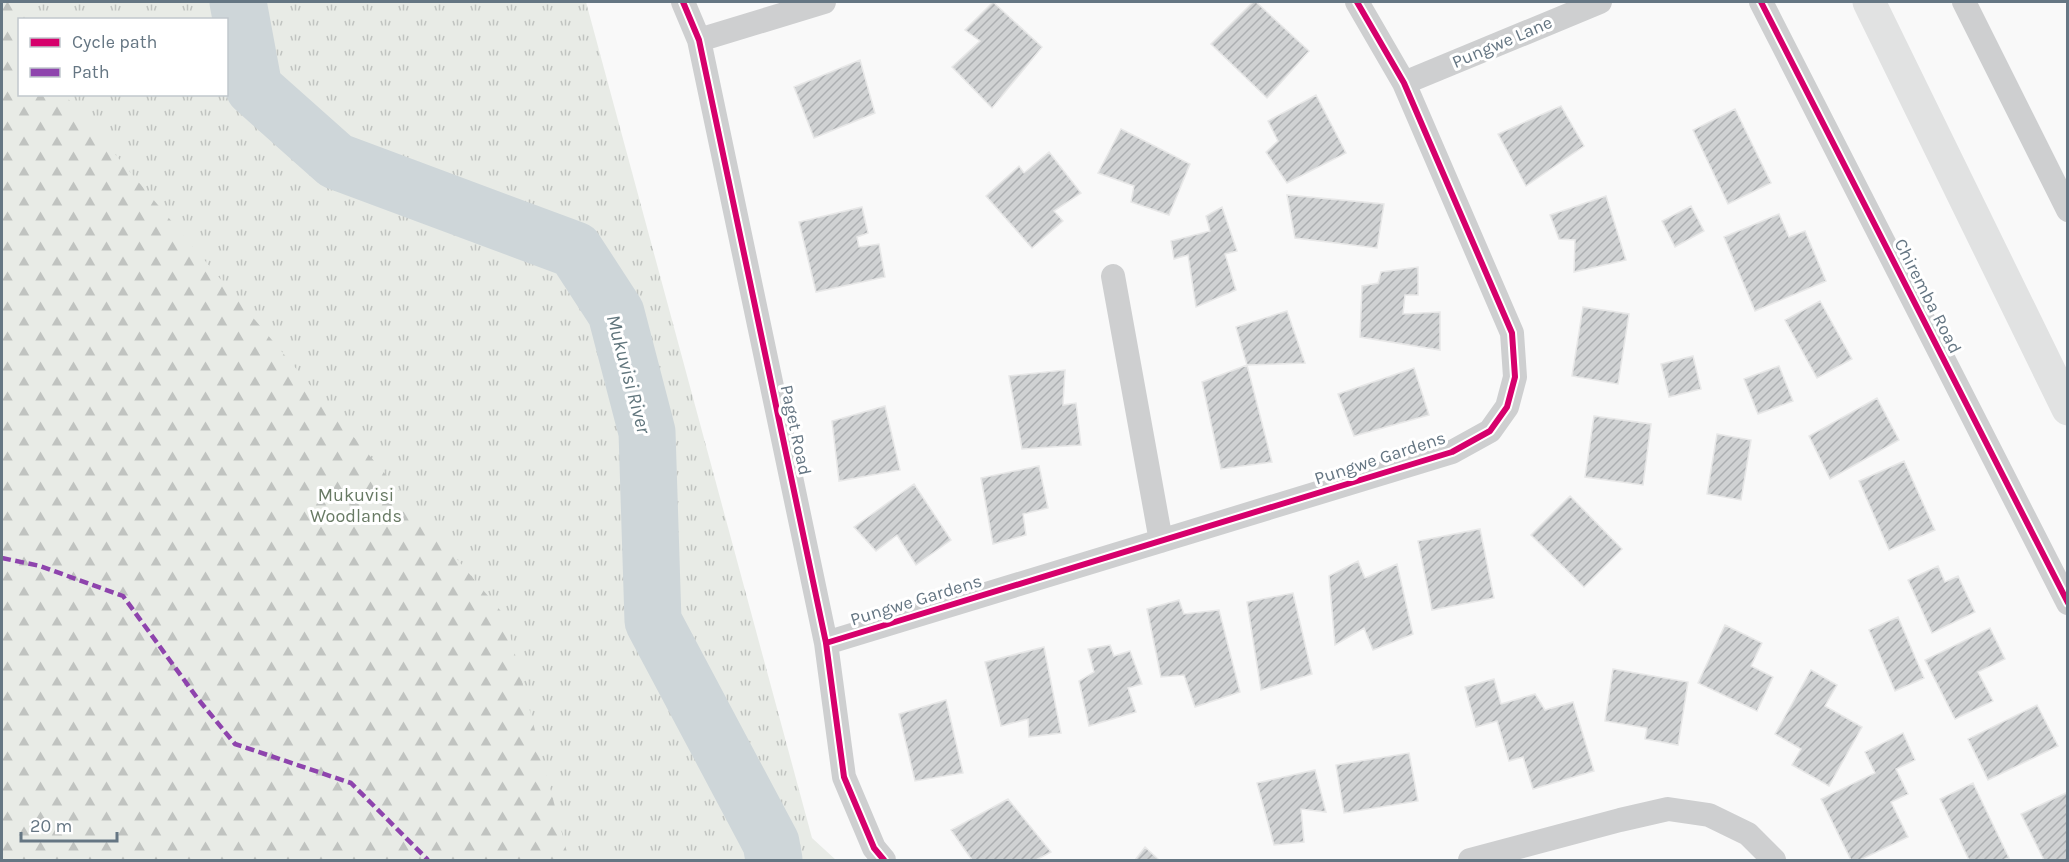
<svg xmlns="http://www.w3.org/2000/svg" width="2069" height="862" viewBox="0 0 2069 862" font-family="Karla,sans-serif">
	<defs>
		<pattern id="grass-tufts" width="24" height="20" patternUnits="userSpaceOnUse" patternTransform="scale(1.5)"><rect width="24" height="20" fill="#e8ebe6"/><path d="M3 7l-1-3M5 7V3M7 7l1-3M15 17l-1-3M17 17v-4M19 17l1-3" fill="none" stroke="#c0c3c0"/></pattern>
		<pattern id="forest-firs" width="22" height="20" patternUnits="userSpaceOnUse" patternTransform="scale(1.5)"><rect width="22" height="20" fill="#e8ebe6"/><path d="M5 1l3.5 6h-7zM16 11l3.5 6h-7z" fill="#c0c3c0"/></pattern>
		<pattern id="building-hatch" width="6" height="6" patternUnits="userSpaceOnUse" patternTransform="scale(1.5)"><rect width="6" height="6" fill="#d0d2d3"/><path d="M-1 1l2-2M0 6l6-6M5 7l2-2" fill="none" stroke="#acafb1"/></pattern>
	</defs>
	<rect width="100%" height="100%" fill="#f9f9f9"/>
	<!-- grass -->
	<path fill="url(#grass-tufts)" fill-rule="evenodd" d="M2 2H586L812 838 836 860H2ZM20 20H226V94H20Z"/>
	<!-- forest -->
	<path fill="url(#forest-firs)" d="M2 2H27L31 19 20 20V94L65 95 505 616 569 860H2Z"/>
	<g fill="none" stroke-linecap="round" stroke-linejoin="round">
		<!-- river -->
		<path stroke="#ced6d9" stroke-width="57" d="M238 2 254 88 336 161 575 250 616 313 647 432 653 621 771 843 774 860"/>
	</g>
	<!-- building -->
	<path fill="url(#building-hatch)" stroke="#e8e8e8" stroke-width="1.5" d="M993 2 1042 47 992 108 952 67 980 41 965 30Z
		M1253 2H1256L1309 51 1267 98 1211 44Z
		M860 60 875 113 814 138 794 87Z
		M1316 95 1346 153 1287 183 1266 152 1278 141 1268 121Z
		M1561 106 1584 146 1526 186 1498 134Z
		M1735 109 1771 183 1728 204 1693 130Z
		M1121 129 1190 164 1169 215 1131 202 1134 186 1098 173Z
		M1049 152 1081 193 1054 211 1063 221 1032 248 986 196 1019 166 1024 173Z
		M1287 195 1384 204 1377 248 1295 238Z
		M1606 196 1626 260 1574 272 1575 240 1559 239 1550 215Z
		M1691 206 1704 231 1675 247 1662 221Z
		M862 207 868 233 857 237 859 247 879 244 885 277 816 292 799 222Z
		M1222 207 1237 251 1225 254 1236 290 1196 307 1188 255 1174 259 1171 241 1210 231 1206 216Z
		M1779 214 1789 237 1805 231 1826 281 1755 311 1724 237Z
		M1418 267V295H1405L1403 314 1440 312V350L1360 337 1362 286 1378 283 1381 272Z
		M1820 301 1852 359 1817 378 1785 320Z
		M1583 307 1629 314 1618 384 1572 376Z
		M1287 311 1305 363 1247 365 1236 327Z
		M1693 356 1701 389 1669 397 1661 364Z
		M1247 365 1272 462 1221 469 1202 382Z
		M1779 366 1793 401 1758 414 1744 379Z
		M1414 368 1429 415 1354 436 1338 394Z
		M1065 370 1063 405 1076 403 1081 445 1022 449 1009 376Z
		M1877 398 1899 440 1830 479 1809 436Z
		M885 406 900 470 839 481 832 421Z
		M1594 416 1651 424 1643 485 1585 477Z
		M1717 434 1751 440 1741 500 1707 494Z
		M1904 461 1935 530 1889 550 1859 481Z
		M1039 466 1048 508 1023 514 1026 535 993 544 981 478Z
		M914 484 951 540 916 565 897 535 876 551 854 527Z
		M1570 496 1622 549 1584 587 1531 535Z
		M1480 529 1494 598 1432 610 1418 541Z
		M1358 561 1365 578 1397 564 1413 634 1373 650 1364 628 1335 645 1329 576Z
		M1938 566 1945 582 1958 576 1975 612 1932 633 1908 580Z
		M1293 593 1312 674 1261 690 1247 602Z
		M1179 600 1184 614 1219 610 1240 692 1195 707 1184 675 1161 677 1147 609Z
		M1898 617 1924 678 1895 691 1869 630Z
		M1725 625 1762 643 1751 666 1773 677 1757 711 1698 683Z
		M1990 628 2005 659 1978 672 1993 701 1955 719 1925 660Z
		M1110 645 1114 656 1130 651 1142 684 1128 688 1136 712 1089 726 1079 681 1094 672 1088 649Z
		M1044 647 1061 733 1029 737 1028 719 1001 726 985 662Z
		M1613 669 1688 682 1678 745 1645 739 1647 728 1605 721Z
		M1811 670 1837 685 1825 706 1862 727 1829 786 1792 765 1801 749 1775 734Z
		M1494 679 1501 704 1535 694 1545 710 1573 702 1594 771 1533 789 1523 757 1509 761 1497 721 1476 727 1465 687Z
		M946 700 963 773 915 781 899 714Z
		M2037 705 2058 746 1988 780 1968 739Z
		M1903 733 1915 760 1896 769 1908 794 1891 802 1908 837 1860 860H1851L1821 799 1875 773 1865 752Z
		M1409 753 1418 801 1344 813 1336 765Z
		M1315 770 1326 812 1301 809 1304 842 1274 845 1257 783Z
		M1973 783 2009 858 2003 860H1969L1940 799Z
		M2068 792V860H2044L2021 814Z
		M1008 799 1051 852 1036 860H972L951 830Z
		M1145 847 1159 860H1135Z"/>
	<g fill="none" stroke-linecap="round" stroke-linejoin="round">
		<!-- street -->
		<path stroke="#cecfd0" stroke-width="24" d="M683 2 699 40 826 643 844 777 874 848 884 860
			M1761 2 2068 603
			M1964 2 2068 210
			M699 40 824 2
			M1404 83 1600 2
			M1113 276 1161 541
			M826 643 1452 452 1490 431 1507 407 1515 377 1512 333 1404 83 1357 2
			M1470 860 1620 820 1668 809 1709 815 1748 834 1774 860"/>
		<!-- secondary -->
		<path stroke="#e1e2e2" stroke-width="33" d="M1869 2 2068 409"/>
		<!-- quiet -->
		<path stroke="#8e44ad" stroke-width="4.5" stroke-dasharray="9 4.5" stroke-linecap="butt" d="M2 558 40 566 123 596 198 699 235 744 351 783 428 860"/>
		<defs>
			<path id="cycleway" d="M683 2 699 40 826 643 844 777 874 848 884 860
				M1761 2 2068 603
				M826 643 1452 452 1490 431 1507 407 1515 377 1512 333 1404 83 1357 2"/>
		</defs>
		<!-- cycleway casing -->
		<use href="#cycleway" stroke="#fff" stroke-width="10"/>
		<!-- cycleway -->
		<use href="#cycleway" stroke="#d6006c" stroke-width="6"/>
	</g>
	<g text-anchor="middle" stroke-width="6" stroke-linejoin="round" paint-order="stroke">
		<!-- street labels -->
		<g font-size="18" fill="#657683" stroke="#fff">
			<text transform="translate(1502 42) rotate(-23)" y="6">Pungwe Lane</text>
			<text transform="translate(1928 296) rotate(63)" y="6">Chiremba Road</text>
			<text transform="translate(796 430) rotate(78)" y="6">Paget Road</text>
			<text transform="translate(1380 458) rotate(-18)" y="6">Pungwe Gardens</text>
			<text transform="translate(916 600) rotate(-17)" y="6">Pungwe Gardens</text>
		</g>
		<!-- park labels -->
		<g font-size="18" fill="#687a64" stroke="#fff">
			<text x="356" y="501">Mukuvisi<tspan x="356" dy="21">Woodlands</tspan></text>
		</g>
		<!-- water labels -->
		<g font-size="20" font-style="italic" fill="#60757c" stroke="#fff">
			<text transform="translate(629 374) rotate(75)" y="7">Mukuvisi River</text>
		</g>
	</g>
	<!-- border -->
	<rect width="2069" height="862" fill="none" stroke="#657683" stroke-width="6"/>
	<!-- legend -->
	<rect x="18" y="18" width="210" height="78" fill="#ffffff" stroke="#c1c8cd" stroke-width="1.5"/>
	<rect x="30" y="38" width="30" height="9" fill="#d6006c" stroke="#c1c8cd" stroke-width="1.5"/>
	<text x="72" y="48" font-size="18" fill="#657683">Cycle path</text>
	<rect x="30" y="68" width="30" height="9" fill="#8e44ad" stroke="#c1c8cd" stroke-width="1.5"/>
	<text x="72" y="78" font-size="18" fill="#657683">Path</text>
	<!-- scale -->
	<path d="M21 832v9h96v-9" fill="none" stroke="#657683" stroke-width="3"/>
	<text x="30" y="832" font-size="18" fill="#657683" stroke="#ffffff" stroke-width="4.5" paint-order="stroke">20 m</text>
</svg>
